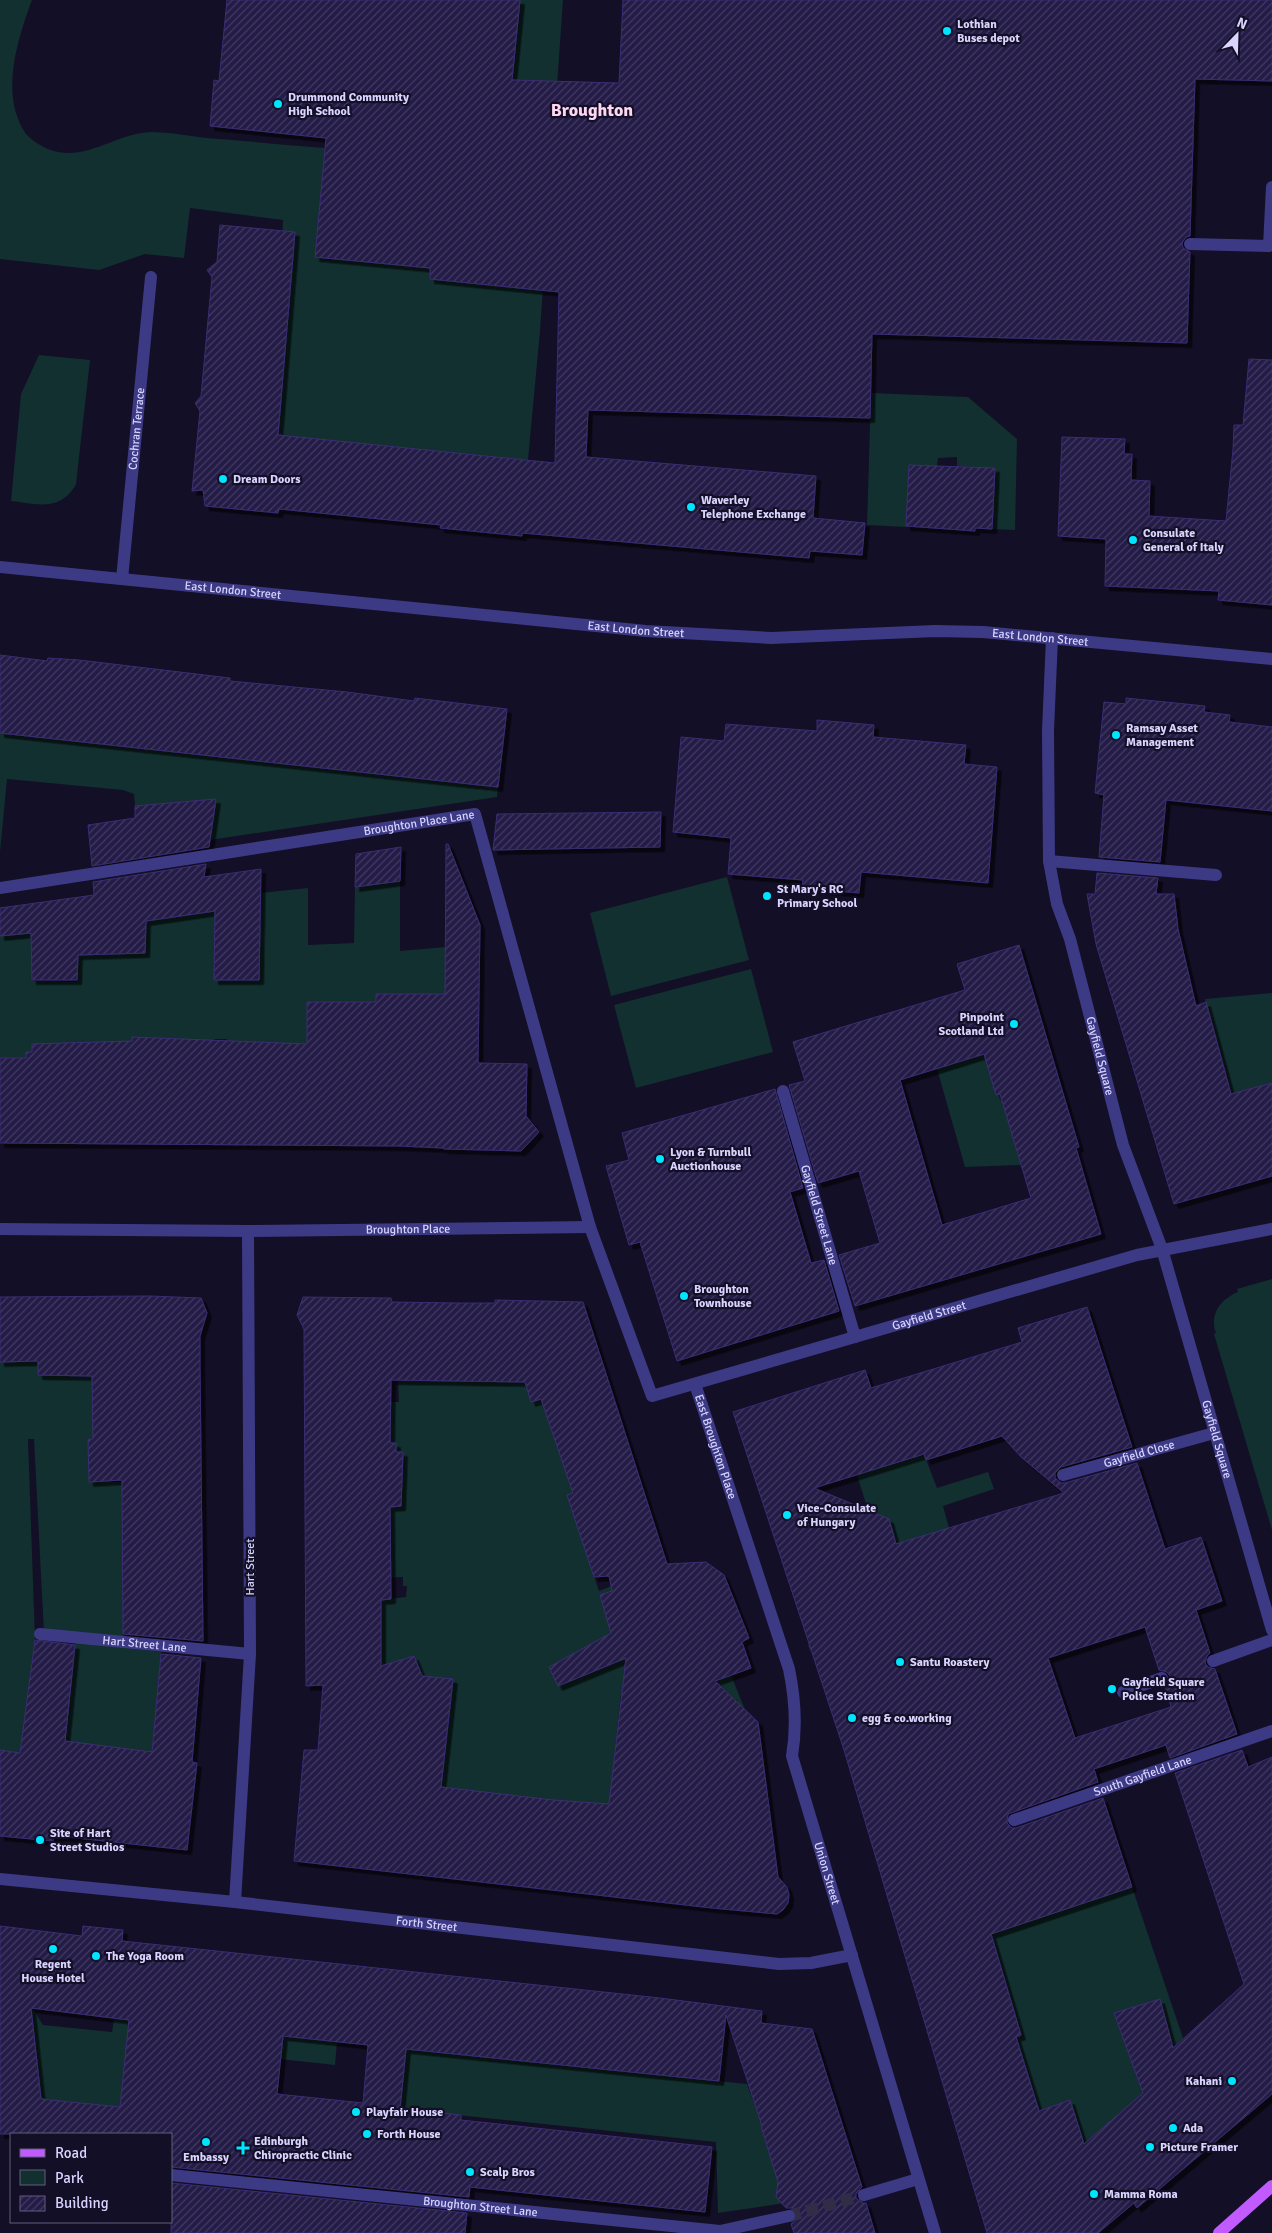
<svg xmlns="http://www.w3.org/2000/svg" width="1272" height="2233" viewBox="0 0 1272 2233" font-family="Signika,sans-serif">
	<defs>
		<pattern id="building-hatch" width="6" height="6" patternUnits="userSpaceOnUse" patternTransform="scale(1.25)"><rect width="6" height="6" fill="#241b47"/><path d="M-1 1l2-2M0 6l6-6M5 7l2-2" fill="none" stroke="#433b63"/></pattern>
		<filter id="shadow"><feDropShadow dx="4.5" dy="4.5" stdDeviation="0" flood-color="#0009"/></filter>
	</defs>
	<rect width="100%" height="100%" fill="#130f26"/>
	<!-- green -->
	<path fill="#12302f" d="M0 0H32C16 43 0 96 26 134 37 145 50 152 66 153 95 154 121 133 151 132 169 132 189 136 207 138 247 141 286 145 325 148L315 257 430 268V279L514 288 525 178 503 175 520 0H563L540 331 528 460 272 435 283 220 190 208 184 258 145 254 99 270 0 259Z
		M39 355 90 360 76 484C61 512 37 504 11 501L21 394Z
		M871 393 968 397 1017 439 1015 530 992 529 995 468 957 466V457L938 458 937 466 909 465 906 527 867 525Z
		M0 733 498 787 497 797 210 840 216 799 135 806 134 794 123 790 7 779 0 852Z
		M727 877 749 960 611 996 590 913Z
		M400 881V951L446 947 444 1063 423 994H376V1062L331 1002H308L307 1062 227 1053V1039H214V1061L161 1053V1038H132V1053L32 1052H26V1058H0V936L31 933 32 981 77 982 78 955 145 953 146 921 215 911 214 979 260 893 308 888V945L354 943 355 887Z
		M751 969 773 1052 636 1088 614 1005Z
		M1272 993V1083L1232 1094 1205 999Z
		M984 1054 1000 1094 1021 1165 965 1167 937 1069Z
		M1272 1279V1530L1214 1334 1216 1333C1209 1314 1221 1299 1238 1292L1237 1289Z
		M38 1361V1375L109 1376 93 1429V1438L88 1439 89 1481 122 1482 123 1636 44 1633 34 1439H28L35 1639 20 1753 0 1750V1362Z
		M522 1373 531 1402 541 1399 573 1493 567 1495 599 1591 667 1564 611 1633 595 1642 627 1657 701 1686 731 1675 745 1710 621 1694 609 1804 593 1820 441 1788 453 1679 409 1675 398 1677 419 1669 414 1656 392 1663 382 1669 381 1600 406 1597 407 1586H403V1577L381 1578V1508L402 1505 401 1497H394L391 1466H403V1452H396L380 1443V1402H399L398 1380Z
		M924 1454 937 1488 988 1472 994 1489 943 1506 951 1535 1099 1560 1162 1540 1165 1549 981 1594 810 1651 808 1645 870 1624 871 1519 853 1463Z
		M75 1642 161 1652 151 1759 63 1758Z
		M946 1716 1045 1915 1132 1887 1183 2038 1173 2048 1160 1999 1114 2013 1143 2094 1084 2144 1070 2100 1044 2109 1056 2148 1039 2111 1016 2037 1021 2035 999 1959 991 1961Z
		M30 2004 43 2025 112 2032 114 2019 199 2028 151 2080 123 2077 120 2107 63 2101 59 2134H44L33 2023 19 2014Z
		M226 2031 337 2042 335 2065 234 2054Z
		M406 2049 747 2084 762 2125 761 2127 785 2203 718 2213 716 2142 400 2109Z"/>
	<!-- building -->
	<path fill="url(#building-hatch)" stroke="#3b2d73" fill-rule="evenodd" filter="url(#shadow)" d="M227 0H520L512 80 619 83 623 0H1272V81L1195 79 1190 236 1186 237 1182 243 1183 248 1190 252 1187 343 872 334 870 418 588 410 586 457 816 476 813 518 865 523 862 555 810 551 809 558 522 533V536L440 528 441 525 279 509 278 513 205 506 203 490 192 491 200 411 195 403 201 396 212 277 207 270 217 262 220 225 295 232 278 435 555 463 559 292 430 279V268L315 257 326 138 210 126 214 80 219 81Z
		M1249 359 1272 360V605L1218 600 1219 591 1105 586 1106 539 1058 536 1062 437 1125 439 1124 454H1132L1131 480 1150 481 1149 516 1226 521 1233 449 1234 425H1243Z
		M909 465 995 468 992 529 975 528V531L906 526Z
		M0 655 47 661 48 658 79 660 230 678V681L347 692 414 701 415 698 507 709 498 787 0 733Z
		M1126 698 1205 706 1204 712 1230 715 1229 722 1272 727V811L1166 800 1160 862 1099 857 1104 795 1095 793 1104 702 1126 704Z
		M817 720 874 725 873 737 966 745 964 764 997 767 988 883 861 872 859 893 802 888 803 880 728 874 731 838 673 832 681 737 724 741 726 724 817 731Z
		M216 799 209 847 92 866 88 825 135 818V806Z
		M661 812 660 847 493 850 497 814Z
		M446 844H448L480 925 478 1063 527 1064 526 1116 539 1132 521 1151 444 1149 443 1148 399 1146 0 1143V1058H26V1052H32V1044L132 1041V1037L307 1044V1002H376V994H445Z
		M401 847 400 881 355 887 356 854Z
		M206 864 204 877 261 869 259 980H214L215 911 146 921 145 953 78 955 77 980H32L31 933 0 936V908L94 895 93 882Z
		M1097 873 1158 878 1156 894H1174L1178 929 1196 1006 1206 1002 1231 1094 1272 1083V1176L1174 1204 1096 944 1087 894H1095Z
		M1019 945 1079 1147 1076 1148 1101 1234 855 1306 839 1255 880 1243 859 1171 818 1183 789 1085 805 1081 793 1042 965 990 957 964ZM984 1054 996 1095 1000 1094 1031 1198 942 1225 900 1080Z
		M775 1089 803 1188 790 1192 811 1263 824 1260 839 1311 677 1361 640 1242 629 1245 606 1166 629 1160 622 1133Z
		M150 1296 201 1298 207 1313 200 1336V1364L203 1641 123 1634 122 1480 89 1482 88 1439H93L92 1376 38 1375V1361L0 1362V1297Z
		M303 1297 391 1298 392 1302 459 1303H495V1300L583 1302 667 1564 706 1562 724 1575 749 1638 742 1642 751 1668 715 1681 758 1722 778 1877 787 1887 789 1895 788 1903 783 1910 777 1914 712 1908 294 1861 304 1750H318L323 1685 306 1686 304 1329 297 1315ZM391 1380 525 1382 531 1402 541 1399 573 1493 567 1495 594 1577 609 1576 612 1591 600 1595 611 1633 549 1667 558 1686 626 1658 609 1804 553 1800 441 1787 453 1679 422 1676 414 1656 381 1666V1600L391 1599 390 1507 401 1506 403 1452H396V1443H390Z
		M1087 1307 1132 1447 1061 1467 1055 1473V1478L1061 1483H1065L1137 1463 1165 1549 1201 1537 1222 1601 1196 1610 1210 1653 1207 1656 1205 1663 1208 1667 1215 1669 1237 1734 1170 1758 1166 1745 1094 1769 1098 1782 1008 1814 1007 1823 1012 1828H1016L1103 1798 1132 1887 991 1934 1021 2035 1016 2037 1039 2111 1070 2100 1084 2144 1143 2093 1114 2013 1160 1999 1173 2048 1244 1984 1175 1773 1242 1750 1248 1767 1272 1757V2094L1137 2208 1134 2203 1098 2233H987L844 1750 733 1412 865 1370 871 1388 1022 1342 1018 1328ZM1002 1436 1021 1457 1064 1493 896 1544 889 1519 814 1488 924 1454 926 1460ZM1145 1627 1159 1670 1167 1672 1170 1676 1168 1683 1165 1686 1171 1707 1075 1738 1048 1658Z
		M35 1640 75 1645 65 1741 152 1752 161 1654 201 1658 192 1762 197 1763 187 1850 58 1836V1838L54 1837 53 1841 0 1836V1750L20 1753Z
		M0 1926 82 1936 83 1926 123 1930 122 1941 660 1998 762 2011 761 2023 812 2029 862 2187 856 2193V2198L862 2203H866L875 2233H794L791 2224 797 2219V2214L792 2208H786L776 2197 778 2182 761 2126H762L726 2015 719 2081 406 2049 400 2109 461 2115V2120L712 2147 705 2212 470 2187 469 2197 171 2167V2134H0ZM31 2008 129 2020 120 2107 41 2099ZM283 2036 368 2045 363 2103 277 2094Z
		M171 2183 467 2213 465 2233H171Z"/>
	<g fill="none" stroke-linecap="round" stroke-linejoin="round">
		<!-- minor-tunnel -->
		<path stroke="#312d47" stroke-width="12" stroke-dasharray="12 6" stroke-linecap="butt" d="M789 2216 864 2195"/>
		<!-- service -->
		<g stroke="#3d3a85" stroke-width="12">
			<path d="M1190 244 1269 246 1272 187"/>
			<path id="s1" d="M40 1634 250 1654"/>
			<path d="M1213 1661 1272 1640"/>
			<path d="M1123 1692 1162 1678"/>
		</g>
		<!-- minor -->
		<g stroke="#3d3a85" stroke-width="12">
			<path id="s2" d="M0 567 646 631 771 638 935 631 983 632 1272 659"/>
			<path id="s3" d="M122 579 151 277"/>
			<path id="s4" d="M1052 638 1048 730 1049 861 1057 904 1070 939 1123 1145 1162 1249 1272 1630"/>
			<path d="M1049 861 1216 875"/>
			<path id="s5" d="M0 888 475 814 590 1227 652 1396 1137 1255 1272 1229"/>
			<path id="s6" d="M783 1091 855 1337"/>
			<path id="s7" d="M0 1229 248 1231 590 1227"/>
			<path id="s8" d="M695 1384 789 1669C795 1698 797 1727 792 1756L935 2233"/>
			<path id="s9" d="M1063 1475 1214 1433"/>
			<path id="s10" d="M1014 1820 1272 1731"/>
			<path id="s11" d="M0 1879 235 1902 779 1964 811 1963 852 1955"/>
			<path d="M235 1902 250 1654 248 1231"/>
			<path id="s12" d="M171 2175 720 2231 789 2216"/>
			<path d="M864 2195 918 2179"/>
		</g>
		<!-- primary -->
		<path stroke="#c25bff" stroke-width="12" d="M1219 2233 1272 2186"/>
	</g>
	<!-- markers -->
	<g fill="#00e5ff" stroke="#130f26" stroke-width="2">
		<circle cx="947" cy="31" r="5"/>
		<circle cx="278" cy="104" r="5"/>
		<circle cx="223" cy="479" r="5"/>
		<circle cx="691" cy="507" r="5"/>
		<circle cx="1133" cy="540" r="5"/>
		<circle cx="1116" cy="735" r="5"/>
		<circle cx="767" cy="896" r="5"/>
		<circle cx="1014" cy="1024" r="5"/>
		<circle cx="660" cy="1159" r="5"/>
		<circle cx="684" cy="1296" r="5"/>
		<circle cx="787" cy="1515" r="5"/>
		<circle cx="900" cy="1662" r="5"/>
		<circle cx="1112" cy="1689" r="5"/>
		<circle cx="852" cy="1718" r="5"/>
		<circle cx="40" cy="1840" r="5"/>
		<circle cx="53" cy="1949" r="5"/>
		<circle cx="96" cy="1956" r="5"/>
		<circle cx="1232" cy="2081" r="5"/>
		<circle cx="356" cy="2112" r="5"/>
		<circle cx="1173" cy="2128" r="5"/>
		<circle cx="367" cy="2134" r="5"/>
		<circle cx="206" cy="2142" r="5"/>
		<circle cx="1150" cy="2147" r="5"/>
		<path d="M240.5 2140.5h5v5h5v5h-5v5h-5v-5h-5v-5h5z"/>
		<circle cx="470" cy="2172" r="5"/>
		<circle cx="1094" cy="2194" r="5"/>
	</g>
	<g text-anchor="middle" stroke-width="4.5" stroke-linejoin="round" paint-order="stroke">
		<!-- poi labels -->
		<g font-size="12" font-weight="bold" fill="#d9d4ff" stroke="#130f26" text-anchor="start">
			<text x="957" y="28">Lothian<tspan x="957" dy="14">Buses depot</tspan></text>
			<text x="288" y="101">Drummond Community<tspan x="288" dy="14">High School</tspan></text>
			<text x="233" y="483">Dream Doors</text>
			<text x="701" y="504">Waverley<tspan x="701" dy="14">Telephone Exchange</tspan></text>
			<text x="1143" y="537">Consulate<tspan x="1143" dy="14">General of Italy</tspan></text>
			<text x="1126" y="732">Ramsay Asset<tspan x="1126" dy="14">Management</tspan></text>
			<text x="777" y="893">St Mary's RC<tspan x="777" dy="14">Primary School</tspan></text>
			<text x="1004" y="1021" text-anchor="end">Pinpoint<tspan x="1004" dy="14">Scotland Ltd</tspan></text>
			<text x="670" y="1156">Lyon &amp; Turnbull<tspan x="670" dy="14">Auctionhouse</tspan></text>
			<text x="694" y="1293">Broughton<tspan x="694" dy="14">Townhouse</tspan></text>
			<text x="797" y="1512">Vice-Consulate<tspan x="797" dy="14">of Hungary</tspan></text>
			<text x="910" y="1666">Santu Roastery</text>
			<text x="1122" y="1686">Gayfield Square<tspan x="1122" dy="14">Police Station</tspan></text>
			<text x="862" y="1722">egg &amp; co.working</text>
			<text x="50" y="1837">Site of Hart<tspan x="50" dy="14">Street Studios</tspan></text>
			<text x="106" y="1960">The Yoga Room</text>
			<text x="53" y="1968" text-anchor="middle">Regent<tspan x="53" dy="14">House Hotel</tspan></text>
			<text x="1222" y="2085" text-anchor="end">Kahani</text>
			<text x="366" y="2116">Playfair House</text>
			<text x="1183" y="2132">Ada</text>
			<text x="377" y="2138">Forth House</text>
			<text x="254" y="2145">Edinburgh<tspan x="254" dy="14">Chiropractic Clinic</tspan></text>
			<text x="1160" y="2151">Picture Framer</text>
			<text x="206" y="2161" text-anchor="middle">Embassy</text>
			<text x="480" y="2176">Scalp Bros</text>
			<text x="1104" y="2198">Mamma Roma</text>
		</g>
		<!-- street labels -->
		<g font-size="12" fill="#d9d4ff" stroke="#130f26">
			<text dy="4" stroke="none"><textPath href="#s3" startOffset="151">Cochran Terrace</textPath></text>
			<text dy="4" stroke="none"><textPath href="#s2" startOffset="234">East London Street</textPath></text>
			<text dy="4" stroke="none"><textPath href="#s2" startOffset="639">East London Street</textPath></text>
			<text dy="4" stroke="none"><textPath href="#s2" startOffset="1044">East London Street</textPath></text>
			<text dy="4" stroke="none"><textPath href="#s5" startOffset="424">Broughton Place Lane</textPath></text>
			<text dy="4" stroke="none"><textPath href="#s4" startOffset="425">Gayfield Square</textPath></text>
			<text dy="4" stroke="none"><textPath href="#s6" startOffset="129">Gayfield Street Lane</textPath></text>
			<text dy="4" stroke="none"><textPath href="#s7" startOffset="408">Broughton Place</textPath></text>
			<text dy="4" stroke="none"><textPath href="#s5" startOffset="1378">Gayfield Street</textPath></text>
			<text dy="4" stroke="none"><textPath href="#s4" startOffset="826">Gayfield Square</textPath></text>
			<text dy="4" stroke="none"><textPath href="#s8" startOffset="66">East Broughton Place</textPath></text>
			<text dy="4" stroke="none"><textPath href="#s9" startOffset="79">Gayfield Close</textPath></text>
			<text transform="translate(250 1567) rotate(-90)" y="4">Hart Street</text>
			<text dy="4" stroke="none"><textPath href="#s1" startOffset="105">Hart Street Lane</textPath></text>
			<text dy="4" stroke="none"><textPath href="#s10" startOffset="136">South Gayfield Lane</textPath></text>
			<text dy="4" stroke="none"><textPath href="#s8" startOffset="510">Union Street</textPath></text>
			<text dy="4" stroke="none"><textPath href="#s11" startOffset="429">Forth Street</textPath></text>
			<text dy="4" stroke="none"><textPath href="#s12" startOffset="311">Broughton Street Lane</textPath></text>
		</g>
		<!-- district labels -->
		<g font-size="18" font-weight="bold" fill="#ffd6f0" stroke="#130f26">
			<text x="592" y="116">Broughton</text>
		</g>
	</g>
	<!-- legend -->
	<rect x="10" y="2133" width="162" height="90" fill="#130f26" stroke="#625e7d"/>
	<rect x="20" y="2149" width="25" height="8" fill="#c25bff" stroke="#625e7d"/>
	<text x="55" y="2158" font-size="15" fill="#d9d4ff">Road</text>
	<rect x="20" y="2170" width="25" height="15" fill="#12302f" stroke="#625e7d"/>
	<text x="55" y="2183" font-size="15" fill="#d9d4ff">Park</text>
	<rect x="20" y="2196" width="25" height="15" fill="url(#building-hatch)" stroke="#625e7d"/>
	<text x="55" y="2208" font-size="15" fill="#d9d4ff">Building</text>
	<!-- north arrow -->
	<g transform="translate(1237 35) rotate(23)" stroke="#130f26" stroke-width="4" paint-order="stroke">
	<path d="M0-4L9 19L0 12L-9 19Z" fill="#d9d4ff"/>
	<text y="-8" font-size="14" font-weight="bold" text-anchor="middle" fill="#d9d4ff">N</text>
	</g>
</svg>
